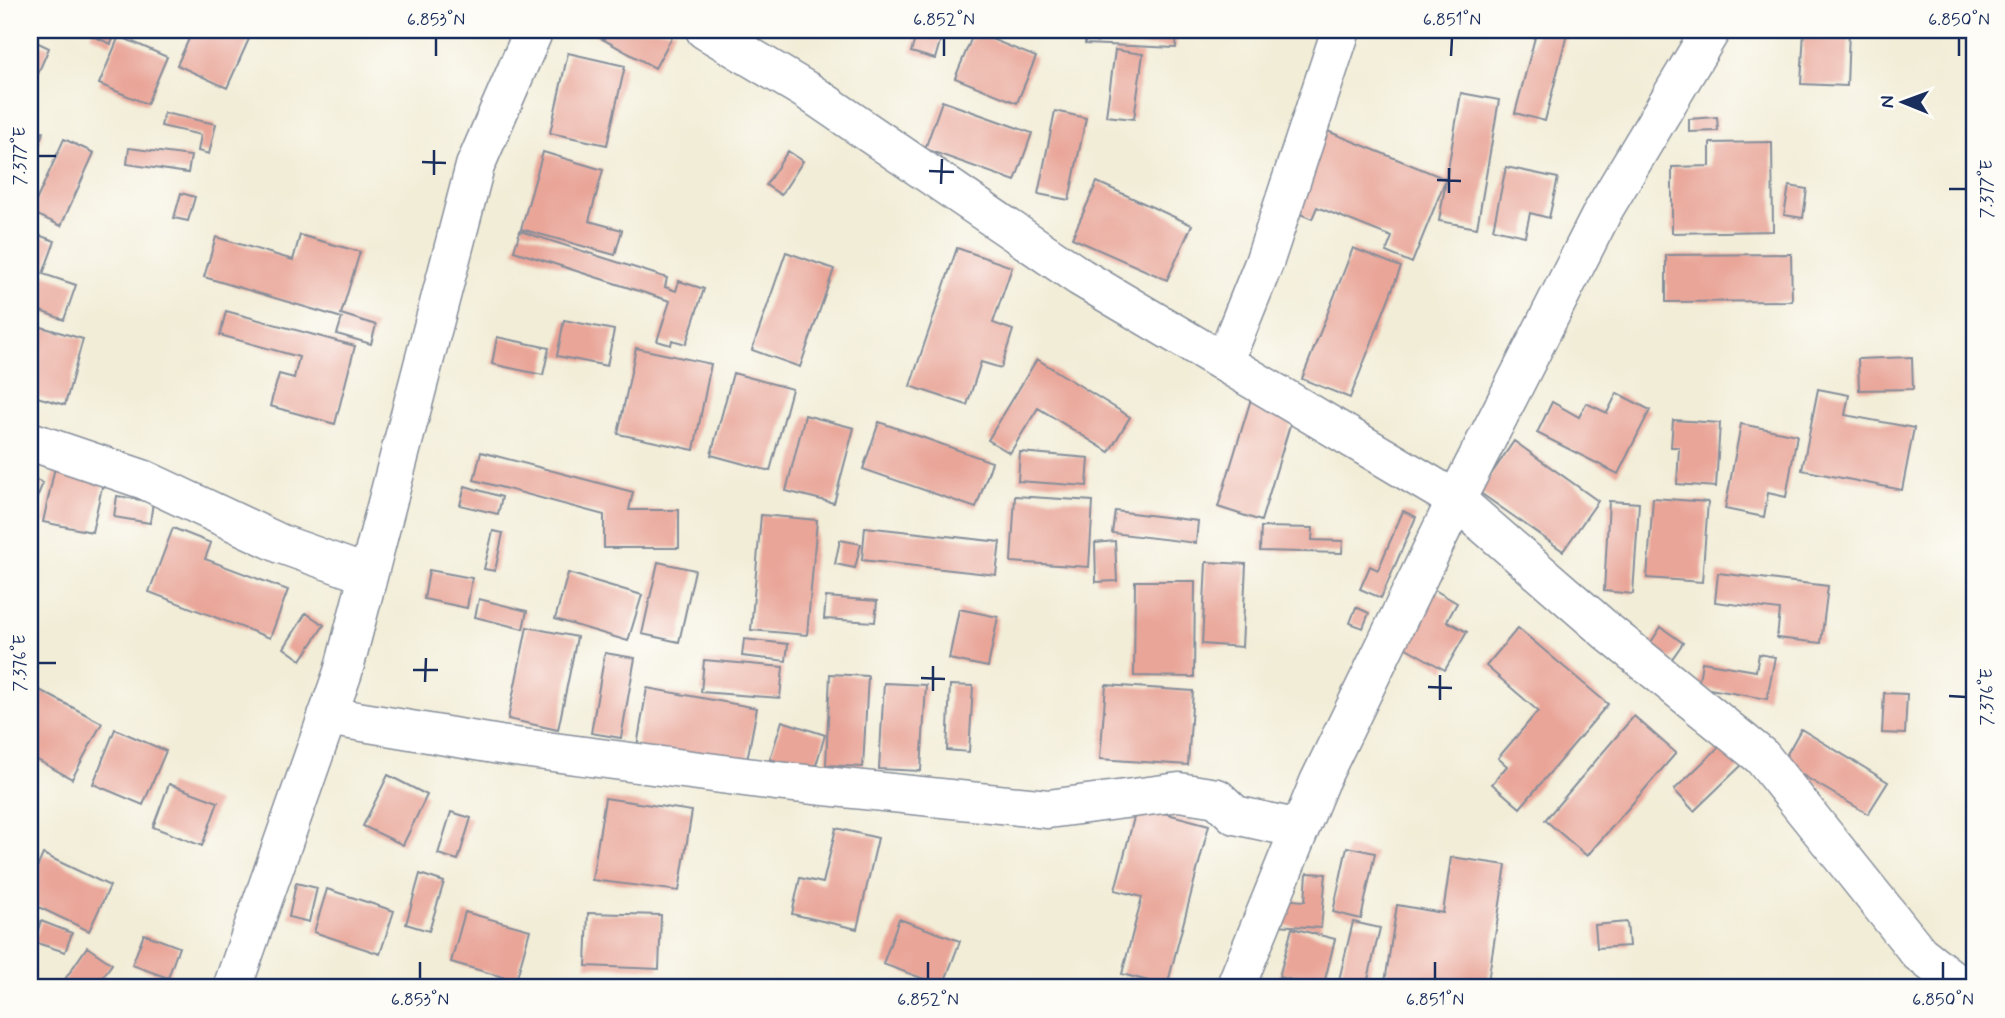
<svg xmlns="http://www.w3.org/2000/svg" width="2005" height="1018" viewBox="0 0 2005 1018" font-family="Mynerve,sans-serif">
	<rect width="100%" height="100%" fill="#fdfcf7"/>
	<filter id="ink" filterUnits="userSpaceOnUse"><feTurbulence type="fractalNoise" baseFrequency=".0143" numOctaves="2"/><feDisplacementMap in="SourceGraphic" scale="14" xChannelSelector="R" yChannelSelector="G"/><feConvolveMatrix kernelMatrix="1 2 1 2 8 2 1 2 1" color-interpolation-filters="sRGB"/></filter>
	<filter id="wash" filterUnits="userSpaceOnUse"><feTurbulence type="fractalNoise" baseFrequency=".00686" numOctaves="4" result="noise"/><feDisplacementMap in="SourceGraphic" scale="28" xChannelSelector="R" yChannelSelector="G"/><feGaussianBlur stdDeviation="1.57" result="paint"/><feColorMatrix in="noise" values="0 0 0 0 0 0 0 0 0 0 0 0 0 0 0 0 0 1.4 0 .05"/><feComposite in="paint" operator="in"/></filter>
	<g filter="url(#wash)">
		<rect width="100%" height="100%" fill="#f2edd7"/>
		<g id="blocks">
			<!-- building -->
			<path fill="#e9a598" d="M93 30H117L111 44 90 35Z
				M193 30H253L227 88 177 65Z
				M586 30H676L655 68Z
				M918 30 943 31 935 59 911 52Z
				M1086 30H1177L1176 48 1085 44Z
				M1537 30H1568L1545 121 1515 113Z
				M1804 30H1849L1847 86 1801 84Z
				M974 32 1036 57 1017 103 955 78Z
				M119 36 167 57 147 104 99 84Z
				M30 39 49 48 30 92Z
				M1115 50 1143 54 1134 119 1106 116Z
				M568 53 625 66 607 145 550 133Z
				M1461 93 1499 100 1477 228 1439 221Z
				M942 101 1032 133 1015 181 925 149Z
				M1055 111 1086 118 1069 200 1038 194Z
				M164 113 216 124 209 154 198 151 201 135 161 126Z
				M1717 117 1718 131 1689 132V119Z
				M30 127 43 132 30 173Z
				M1320 128 1446 179 1412 263 1386 252 1392 237 1317 207 1312 219 1288 209Z
				M64 139 94 153 61 226 31 212Z
				M1772 142 1773 231 1672 233V167L1710 166V143Z
				M129 148 191 156 188 173 127 164Z
				M788 151 803 161 781 195 766 185Z
				M543 152 603 170 589 221 622 230 615 255 521 229Z
				M1506 167 1558 178 1549 218 1530 213 1525 236 1493 229Z
				M1097 182 1192 225 1167 280 1072 238Z
				M1789 186 1807 189 1803 218 1784 215Z
				M181 193 195 197 188 221 174 218Z
				M520 231 667 278 665 287 676 291 679 281 704 289 686 344 672 340 671 345 657 341 670 301 514 251Z
				M30 232 55 241 43 274 76 285 64 320 30 307Z
				M300 235 360 252 341 314 376 325 371 344 337 334 342 318 204 277 216 237 293 260Z
				M957 248 1012 267 993 323 1013 330 1001 368 981 362 967 405 910 386Z
				M1353 248 1401 267 1350 398 1302 379Z
				M786 252 834 269 800 367 752 350Z
				M1791 254 1792 301 1666 302V255Z
				M226 311 355 346 335 424 270 406 279 374 294 378 299 357 220 335Z
				M564 320 614 330 607 366 557 356Z
				M31 324 83 339 65 405 30 395Z
				M497 337 549 348 543 375 492 364Z
				M636 348 711 364 694 450 618 434Z
				M1912 357 1913 389 1859 390 1858 359Z
				M1037 359 1130 417 1109 452 1038 408 1010 453 988 440Z
				M733 373 792 389 770 471 711 455Z
				M1818 389 1849 395 1845 415 1914 428 1902 490 1802 470Z
				M1617 393 1650 410 1618 474 1537 433 1552 402 1579 417 1586 403 1607 413Z
				M1251 399 1294 412 1261 521 1218 507Z
				M805 415 854 428 834 503 786 491Z
				M1673 420 1720 423 1716 487 1677 484 1679 447H1671Z
				M879 422 992 462 976 508 863 469Z
				M1741 424 1797 435 1786 497 1768 493 1764 517 1725 509Z
				M1514 441 1598 501 1563 551 1479 492Z
				M481 452 633 492 629 510H679V548H604V515L474 480Z
				M1020 452 1089 458 1087 486 1018 481Z
				M55 467 104 478 92 532 43 522Z
				M30 477 43 483 30 514Z
				M465 486 502 497 498 514 460 505Z
				M117 496 153 502 150 523 114 517Z
				M1015 496 1093 501 1089 567 1011 562Z
				M1653 498 1708 502 1702 582 1647 578Z
				M1609 501 1639 503 1633 594 1604 591Z
				M1115 511 1198 521 1196 543 1112 533Z
				M1403 511 1416 517 1381 598 1360 589 1370 566 1378 570Z
				M761 515 817 520 807 635 751 630Z
				M865 527 1000 542 996 575 862 560Z
				M1261 527 1313 528 1312 540 1343 541 1342 553 1260 551Z
				M173 528 211 543 205 559 288 590 270 638 149 592Z
				M493 531 503 533 495 571 484 569Z
				M840 540 861 544 855 568 835 564Z
				M1115 541 1117 581 1096 582 1095 543Z
				M658 562 695 570 679 642 642 634Z
				M1206 562 1246 564 1242 647 1202 644Z
				M429 570 472 578 467 608 424 599Z
				M568 573 642 595 628 641 555 619Z
				M1718 573 1828 586 1821 643 1777 638 1780 610 1715 602Z
				M1135 581H1195L1194 677 1134 676Z
				M1433 589 1457 603 1447 621 1467 632 1445 670 1401 645Z
				M826 597 877 601 875 622 824 619Z
				M479 599 527 611 523 629 475 617Z
				M1356 607 1369 613 1363 628 1350 623Z
				M959 609 998 617 988 667 949 659Z
				M306 613 324 625 301 660 284 648Z
				M527 627 577 637 558 730 508 719Z
				M1661 627 1683 643 1671 660 1649 645Z
				M1518 628 1608 704 1520 808 1492 784 1507 766 1498 758 1538 711 1486 666Z
				M744 639 788 644 786 661 742 656Z
				M605 653 635 658 621 738 591 733Z
				M1759 654 1775 657 1767 699 1698 687 1702 662 1756 671Z
				M704 660 783 667 780 698 701 692Z
				M830 674 868 676 863 767 826 765Z
				M884 683 926 685 921 771 879 769Z
				M30 685 102 723 72 779 30 756Z
				M950 685 973 686 969 752 947 750Z
				M1106 685 1193 691 1188 765 1100 759Z
				M647 688 757 708 745 771 636 752Z
				M1884 693 1907 694 1905 734 1882 733Z
				M1634 716 1676 753 1587 856 1545 820Z
				M782 721 825 735 814 772 770 759Z
				M115 729 166 751 143 805 93 784Z
				M1801 729 1888 782 1868 814 1782 763Z
				M1725 741 1745 762 1694 811 1674 790Z
				M388 775 427 795 403 845 363 826Z
				M169 784 218 802 202 846 153 827Z
				M605 798 692 811 679 891 592 880Z
				M1137 806 1209 825 1167 986 1122 974 1142 897 1115 890Z
				M451 812 471 818 458 860 438 854Z
				M836 828 878 838 857 929 792 914 800 878 823 883Z
				M1347 847 1375 853 1361 919 1333 912Z
				M43 854 110 886 89 931 30 903V883Z
				M1451 857 1506 865 1487 988H1429L1385 982 1397 905 1443 913Z
				M1307 873 1326 874 1321 928 1276 925 1278 899 1305 901Z
				M420 874 444 882 429 931 406 924Z
				M296 883 317 888 309 922 289 917Z
				M327 889 394 911 380 954 314 932Z
				M465 912 530 930 516 981 451 962Z
				M588 913 661 915 659 969 586 966Z
				M899 919 960 941 943 986 883 964Z
				M41 921 72 933 65 952 34 942Z
				M1353 922 1380 928 1366 988H1337Z
				M1627 922 1629 946 1597 948 1595 925Z
				M1292 928 1335 939 1323 988 1279 977Z
				M144 934 179 947 168 978 132 965Z
				M87 947 112 964 95 988H59Z"/>
		</g>
	</g>
	<g filter="url(#ink)">
		<use href="#blocks" fill-opacity="0" stroke="#868e9a" stroke-width="2"/>
		<g fill="none" stroke-linecap="round" stroke-linejoin="round">
			<defs>
				<path id="minor" d="M705 30 809 92 1080 277 1456 500 1609 633 1762 757 1919 953 1963 988
					M1224 362 1264 263 1341 30
					M30 441 145 480 281 544 368 575
					M327 716 500 745 776 781 1048 809 1179 792 1217 798 1235 815 1300 829
					M232 988 343 672 475 166 534 30
					M1235 988 1319 782 1456 500 1604 209 1711 30"/>
			</defs>
			<!-- minor casing -->
			<use href="#minor" stroke="#868e9a" stroke-width="41"/>
			<!-- minor -->
			<use href="#minor" stroke="#fff" stroke-width="38"/>
		</g>
	</g>
	<!-- ticks -->
	<path fill="none" stroke="#1b2f5e" stroke-width="2.5" d="M436 56V38M944 56V38M1451 56 1452 38M1959 56V38M38 156H56M422 162 446 163M929 171 954 172M434 175V150M1437 180 1461 181M941 184 942 159M1949 189H1966M1449 193V168M38 663H56M413 670H438M921 678 945 679M425 682 426 658M1428 687 1452 688M933 691V666M1949 696 1966 697M1440 700V675M420 979V962M928 979V962M1435 979V962M1943 979V962"/>
	<!-- margin -->
	<rect width="2005" height="1018" fill="none" stroke="#fdfcf7" stroke-width="77"/>
	<!-- north arrow -->
	<g transform="translate(1903 102) rotate(271)" stroke="#fdfcf7" stroke-width="5" paint-order="stroke">
	<path d="M0-5L12 26L0 18L-12 26Z" fill="#1b2f5e"/>
	<text y="-10" font-size="19" font-weight="bold" text-anchor="middle" fill="#1b2f5e">N</text>
	</g>
	<rect x="38" y="38" width="1928" height="941" fill="none" stroke="#1b2f5e" stroke-width="2.5"/>
	<g font-size="18" text-anchor="middle" fill="#1b2f5e">
		<text x="436" y="25">6.853°N</text>
		<text x="944" y="25">6.852°N</text>
		<text x="1452" y="25">6.851°N</text>
		<text x="1959" y="25">6.850°N</text>
		<text transform="translate(19 156) rotate(-90)" y="6">7.377°E</text>
		<text transform="translate(1986 189) rotate(-90)" y="6">7.377°E</text>
		<text transform="translate(19 663) rotate(-90)" y="6">7.376°E</text>
		<text transform="translate(1986 697) rotate(-90)" y="6">7.376°E</text>
		<text x="420" y="1005">6.853°N</text>
		<text x="928" y="1005">6.852°N</text>
		<text x="1435" y="1005">6.851°N</text>
		<text x="1943" y="1005">6.850°N</text>
	</g>
</svg>
